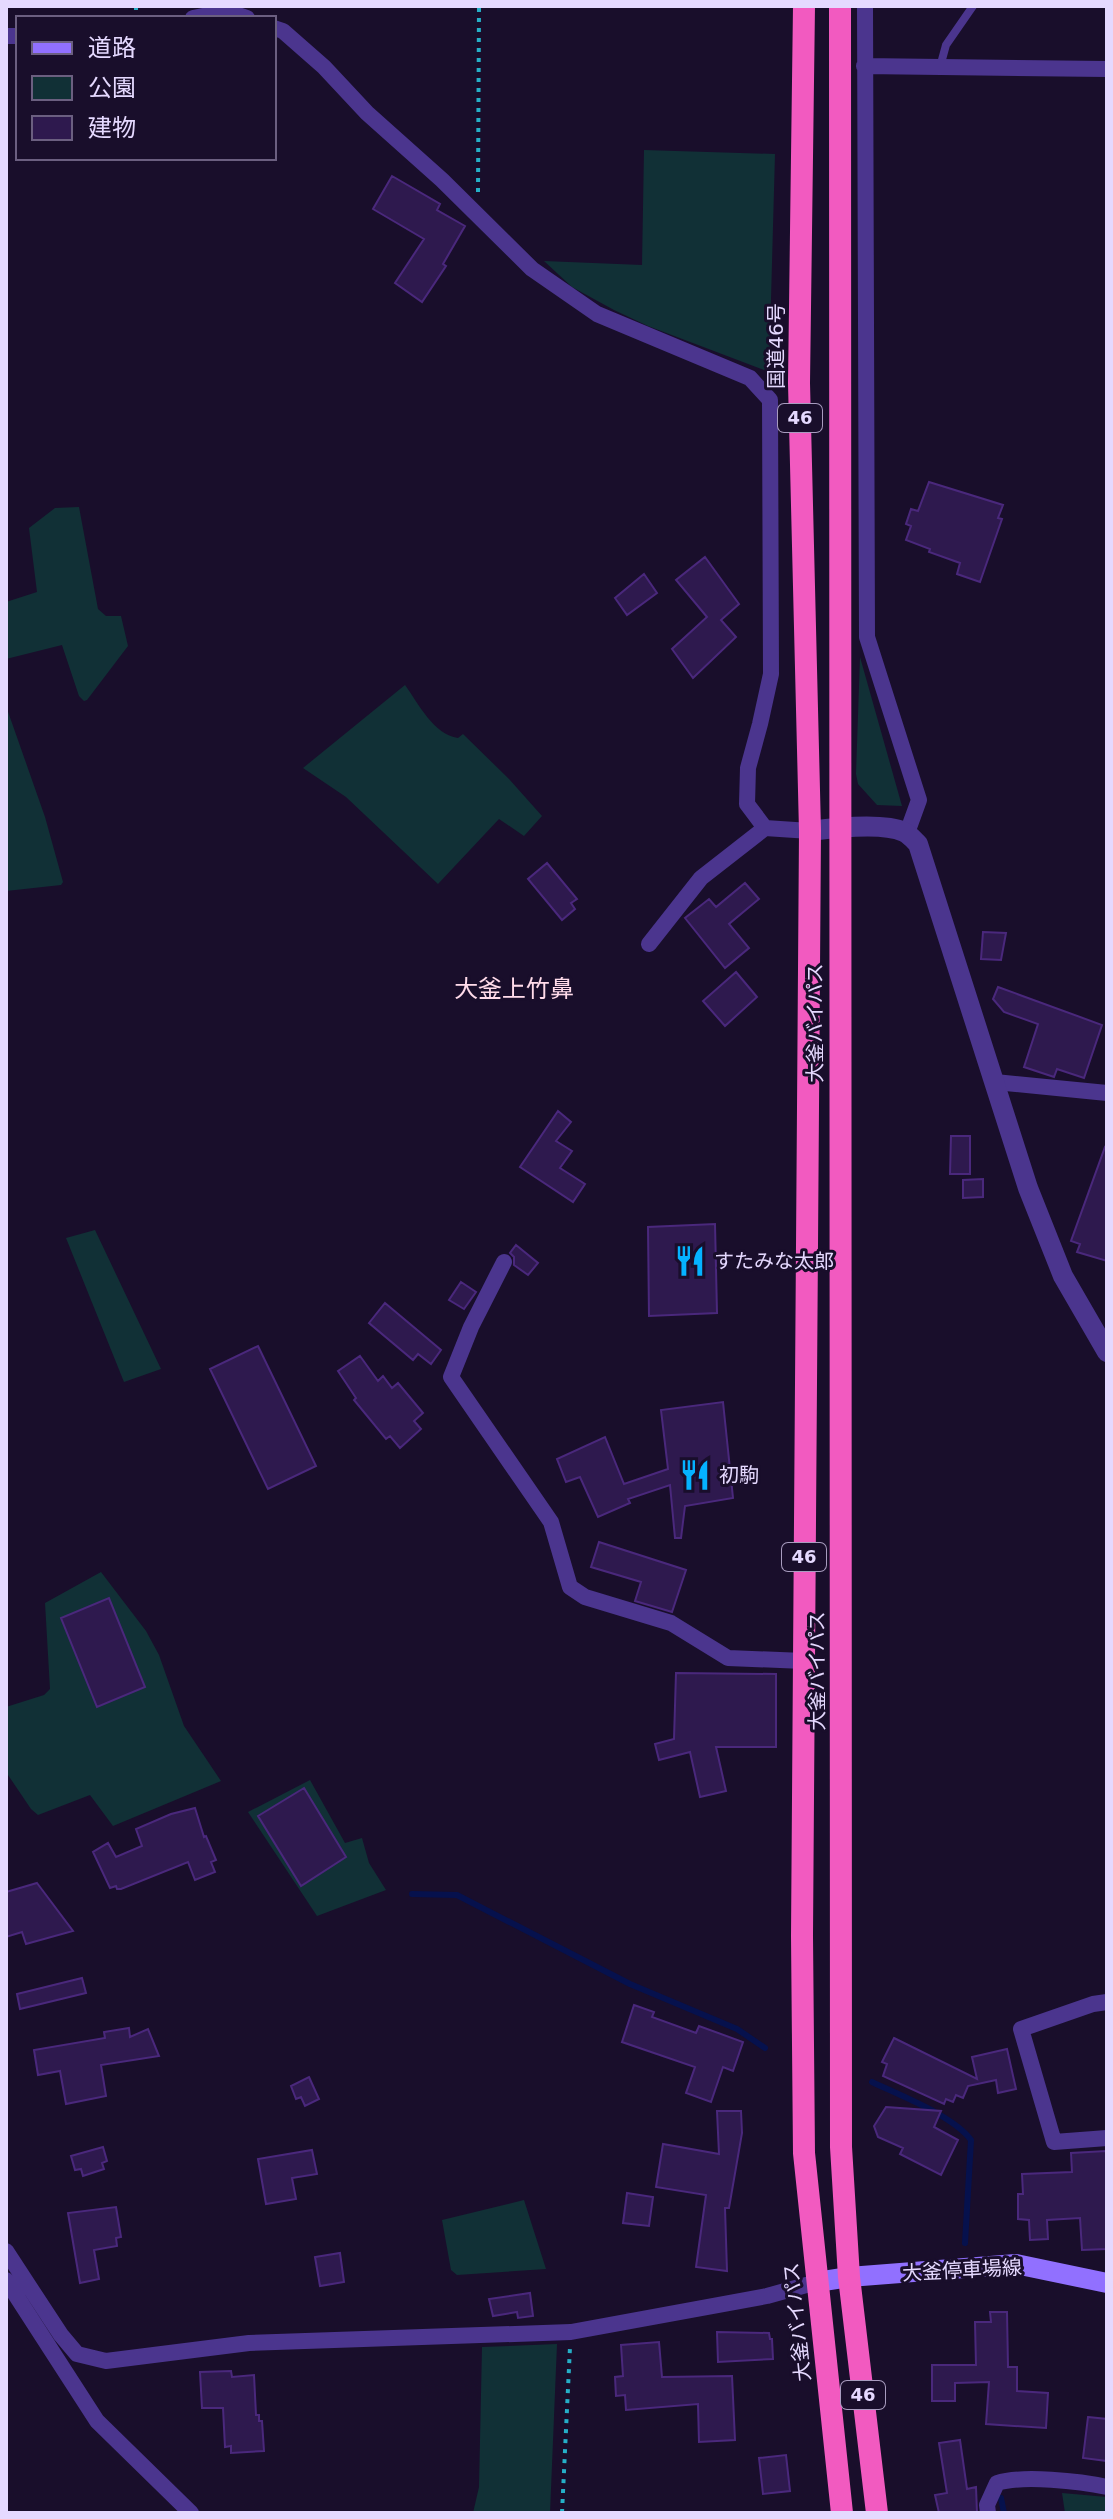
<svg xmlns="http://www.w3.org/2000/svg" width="1113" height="2519" viewBox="0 0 1113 2519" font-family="'DejaVu Sans','Noto Sans JP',sans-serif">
	<rect width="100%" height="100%" fill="#190e2b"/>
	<!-- green -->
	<path fill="#113036" d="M644 150 775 154 769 372 648 326 614 310 572 287 544 261 642 265Z
		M79 507 98 609 106 616H121L128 646 87 700 84 701 79 696 62 645 6 659V602L37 592 29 528 55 508Z
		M860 657 902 806 877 805 858 784 856 774Z
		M405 685C418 703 434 735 458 738L463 734 509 779 542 816 524 836 499 819 438 884 346 797 303 768Z
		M6 706 45 817 63 882 61 885 6 891Z
		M95 1230 161 1369 124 1382 66 1238Z
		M101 1572 146 1631 159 1655 184 1726 221 1781 113 1826 90 1795 38 1815 31 1809 6 1772V1707L44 1695 50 1689 45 1603Z
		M310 1780 345 1843 362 1838 369 1863 386 1890 317 1916 248 1812Z
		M524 2200 546 2269 457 2275 451 2270 442 2220Z
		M557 2344 550 2513H473L479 2487 482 2347Z
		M1062 2493 1107 2497V2513H1065Z"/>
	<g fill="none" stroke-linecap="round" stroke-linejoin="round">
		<!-- stream -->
		<path stroke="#06114d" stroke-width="6" d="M412 1894 457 1895 630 1984 737 2029 765 2048
			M872 2082C899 2095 954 2116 971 2140L965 2243
			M1001 2498 1004 2513"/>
	</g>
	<!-- building -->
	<path fill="#2e194e" stroke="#4a287c" stroke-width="2" d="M392 176 440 204 437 210 465 226 443 264 446 266 422 302 395 283 424 239 373 209Z
		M929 482 1003 505 998 518 1002 519 980 582 957 574 960 563 929 552 930 549 906 540 911 526 906 524 911 509 918 511Z
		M705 557 739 604 721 620 736 637 693 678 672 649 707 617 676 580Z
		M644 574 657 593 627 615 615 598Z
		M547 863 577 899 571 903 575 909 562 920 528 879Z
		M745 883 759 899 729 924 749 948 725 968 685 918 709 899 716 907Z
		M983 932 1006 933 1001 960 981 959Z
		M736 972 757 997 725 1026 703 1001Z
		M998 987 1102 1025 1084 1078 1057 1069 1054 1077 1024 1067 1038 1024 1004 1012 993 999Z
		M558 1111 571 1122 556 1141 572 1151 560 1168 585 1184 573 1202 520 1167Z
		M951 1136H970V1174H950Z
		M1105 1147 1107 1148V1261L1077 1252 1080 1244 1071 1241Z
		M983 1179V1197L963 1198V1180Z
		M715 1224 717 1313 649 1316 648 1227Z
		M516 1245 538 1263 528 1275 514 1265V1257L510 1253Z
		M461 1282 476 1292 464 1309 449 1300Z
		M385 1303 441 1350 431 1364 418 1354 413 1360 369 1323Z
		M258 1346 316 1466 268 1489 210 1369Z
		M360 1356 378 1381 383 1376 392 1388 398 1383 423 1413 414 1421 421 1429 400 1448 390 1436 386 1439 354 1400 356 1398 338 1371Z
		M723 1402 733 1498 685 1506 681 1538H675L670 1485 628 1499 630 1503 598 1517 580 1477 566 1482 557 1459 605 1437 624 1484 668 1469 661 1410Z
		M599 1542 686 1570 672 1612 635 1601 641 1582 591 1567Z
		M109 1598 145 1687 97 1707 61 1618Z
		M676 1673 776 1674V1747H716L726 1791 700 1797 690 1752 659 1760 655 1744 674 1739Z
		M304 1788 346 1857 301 1886 258 1816Z
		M195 1808 204 1837 206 1836 216 1860 211 1862 215 1872 195 1880 188 1862 121 1889H117L116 1886 110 1888 93 1852 108 1843 116 1857 142 1846 136 1829 171 1814Z
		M37 1883 73 1931 26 1944 22 1932 6 1937V1892Z
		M82 1978 86 1993 20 2009 17 1994Z
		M634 2005 654 2012 652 2017 696 2033 699 2026 743 2042 733 2071 723 2067 711 2102 686 2093 695 2067 622 2042Z
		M129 2028 130 2037 148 2029 159 2056 101 2065 106 2096 66 2104 60 2071 38 2075 34 2050 105 2038 104 2032Z
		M894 2038 977 2079 972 2057 1007 2049 1016 2089 998 2093 996 2080 968 2086 963 2098 956 2095 953 2102 946 2099 944 2104 883 2076 887 2064 882 2062Z
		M309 2077 319 2099 305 2106 301 2097 296 2099 291 2086Z
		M886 2107 941 2111 934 2127 958 2140 941 2175 900 2154 903 2148 878 2137 874 2126Z
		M717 2111H741L742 2133 729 2208H725L727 2271 696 2267 706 2195 656 2187 663 2144 719 2154Z
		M103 2147 107 2161 102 2163 104 2169 83 2176 81 2169 75 2170 71 2156Z
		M312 2150 317 2174 292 2178 296 2199 266 2204 258 2159Z
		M1106 2151 1107 2249 1082 2250 1080 2218 1047 2220 1048 2239 1030 2240 1029 2220 1018 2219V2194H1023L1022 2174 1072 2172 1071 2153Z
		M627 2193 653 2197 649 2226 623 2223Z
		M116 2207 121 2237 116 2238 117 2246 94 2250 99 2279 80 2283 68 2213Z
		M340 2253 344 2282 320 2286 315 2257Z
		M530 2293 533 2316 518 2318 517 2312 493 2316 489 2299Z
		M990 2312H1007L1008 2367H1017V2391L1048 2393 1046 2428 986 2424 989 2382 955 2383V2401H932V2365H976L975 2322H991Z
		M717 2332 769 2333 770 2339H772L773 2359 718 2362Z
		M659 2342 662 2377 732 2376 735 2440 699 2442 698 2404 626 2410 625 2395 616 2396 615 2377 623 2376 621 2345Z
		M231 2371 232 2377 254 2375 256 2415H259V2421H262L264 2451 231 2453V2446L225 2447 223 2408H202L200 2372Z
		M1088 2417 1107 2419V2461L1083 2458Z
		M960 2440 967 2489 976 2487 977 2513H939L935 2495 947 2493 939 2443Z
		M786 2455 790 2491 763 2494 759 2458Z"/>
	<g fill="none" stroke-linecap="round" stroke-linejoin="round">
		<!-- path -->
		<path stroke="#25afc7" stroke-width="4" stroke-dasharray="4 6" stroke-linecap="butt" d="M136 6V18
			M478 192 479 6
			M562 2513 570 2347"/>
		<!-- service -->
		<path stroke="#4b358e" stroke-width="8" d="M940 67 946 45 973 6"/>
		<!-- minor -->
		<path stroke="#4b358e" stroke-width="16" d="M865 6 867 637 919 800 907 833
			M193 18 227 11 247 18
			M274 28 283 31 324 67 367 113 442 180 532 269 597 314 750 378 770 400 771 674 760 724 748 768 747 804 765 828 810 831
			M6 36H18
			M864 66 1107 69
			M649 944 701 878 765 828
			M995 1082 1107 1093
			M504 1262 471 1327 451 1377 551 1522 570 1587 585 1597 671 1623 728 1658 804 1661
			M1107 2002 1093 2004 1021 2029 1054 2142 1107 2138
			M6 2251 61 2335 77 2354 106 2361 249 2343 571 2332 767 2296 817 2282
			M6 2280 97 2421 191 2513
			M988 2513 987 2505 997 2483C1022 2475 1080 2481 1107 2487"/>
		<!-- tertiary -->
		<path stroke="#4b358e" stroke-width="20" d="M810 831C833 828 883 822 904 832 910 835 914 840 918 844L1028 1188 1063 1276 1107 1352"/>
		<!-- secondary -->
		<path stroke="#9170ff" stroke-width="20" d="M817 2282 849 2277 1016 2264 1107 2283"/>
		<!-- trunk -->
		<path stroke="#f25ac0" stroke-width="22" d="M804 6 799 383 810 831 802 1936 804 2153 842 2513
			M840 6 841 2147 849 2277 877 2513"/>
	</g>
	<!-- icons -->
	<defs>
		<symbol id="restaurant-bare" viewBox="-9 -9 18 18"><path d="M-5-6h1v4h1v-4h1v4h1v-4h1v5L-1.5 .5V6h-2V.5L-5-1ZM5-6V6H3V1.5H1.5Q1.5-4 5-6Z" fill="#05b2ff" stroke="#190e2b" stroke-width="2.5" paint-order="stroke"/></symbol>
	</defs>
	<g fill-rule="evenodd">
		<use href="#restaurant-bare" x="668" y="1239" width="44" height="44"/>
		<use href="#restaurant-bare" x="673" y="1453" width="44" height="44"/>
	</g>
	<g text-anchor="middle" stroke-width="6" stroke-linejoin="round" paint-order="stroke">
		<!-- shield labels -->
		<g fill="#190e2b" stroke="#a89cbf" stroke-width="2">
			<rect x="778" y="404" width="44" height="28" rx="6"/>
			<rect x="782" y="1543" width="44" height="28" rx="6"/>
			<rect x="841" y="2381" width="44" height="28" rx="6"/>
		</g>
		<g font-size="18" font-weight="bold" fill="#e5d9ff">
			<text x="800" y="424">46</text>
			<text x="804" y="1563">46</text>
			<text x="863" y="2401">46</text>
		</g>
		<!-- street labels -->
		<g font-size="20" fill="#e5d9ff" stroke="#190e2b">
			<text transform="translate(776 346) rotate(-90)" y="7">国道46号</text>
			<text transform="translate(815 1023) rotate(-90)" y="7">大釜バイパス</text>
			<text transform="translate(817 1671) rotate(-90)" y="7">大釜バイパス</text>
			<text transform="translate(962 2270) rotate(-3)" y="7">大釜停車場線</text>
			<text transform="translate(797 2322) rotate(-96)" y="7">大釜バイパス</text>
		</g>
		<!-- poi labels -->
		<g font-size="20" fill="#e5d9ff" stroke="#190e2b" text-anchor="start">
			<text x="714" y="1268">すたみな太郎</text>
			<text x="719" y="1482">初駒</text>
		</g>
		<!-- quarter labels -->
		<g font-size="24" fill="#ffdbea" stroke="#190e2b">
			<text x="514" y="997">大釜上竹鼻</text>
		</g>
	</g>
	<!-- border -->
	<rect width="1113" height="2519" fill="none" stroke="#e5d9ff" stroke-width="16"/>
	<!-- legend -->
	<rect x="16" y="16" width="260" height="144" fill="#190e2b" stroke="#6b5f80" stroke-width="2"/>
	<rect x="32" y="42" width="40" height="12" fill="#9170ff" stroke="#6b5f80" stroke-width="2"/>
	<text x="88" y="56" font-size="24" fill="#e5d9ff">道路</text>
	<rect x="32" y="76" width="40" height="24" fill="#113036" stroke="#6b5f80" stroke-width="2"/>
	<text x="88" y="96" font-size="24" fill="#e5d9ff">公園</text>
	<rect x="32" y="116" width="40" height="24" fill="#2e194e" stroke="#6b5f80" stroke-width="2"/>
	<text x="88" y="136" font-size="24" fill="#e5d9ff">建物</text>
</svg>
